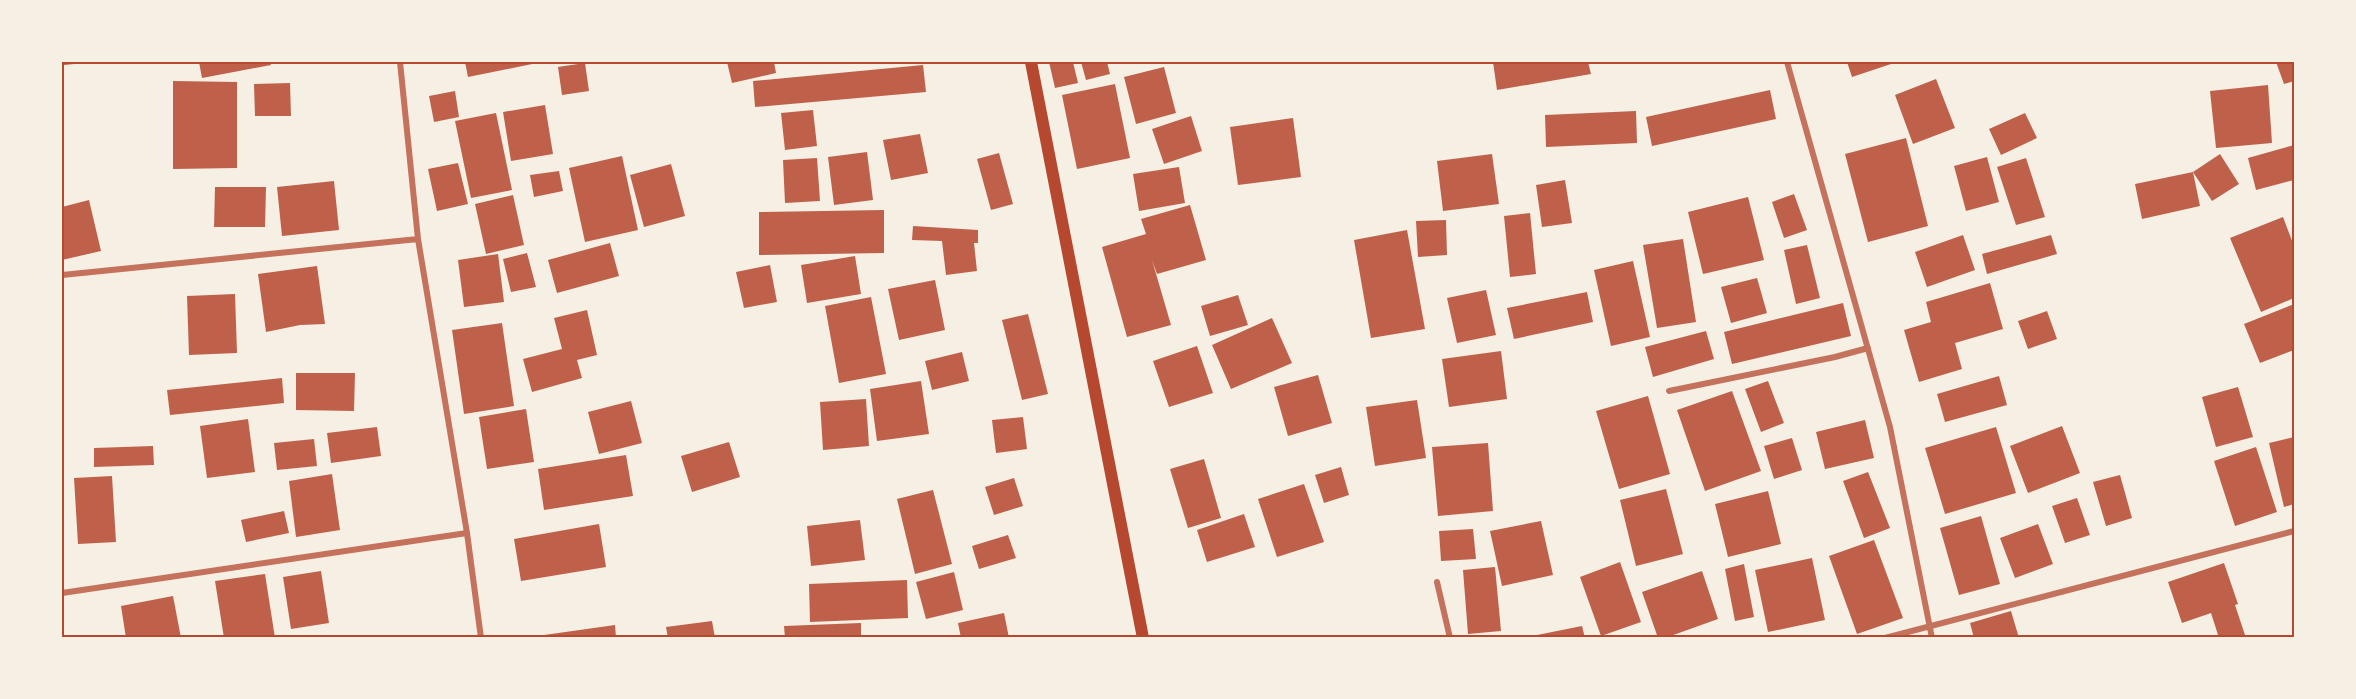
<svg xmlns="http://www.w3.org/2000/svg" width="2356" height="699" viewBox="0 0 2356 699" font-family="'PT Sans Narrow',sans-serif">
	<rect width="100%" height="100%" fill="#f6efe4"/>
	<!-- building -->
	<path fill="#bf614a" d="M199 62H270L271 65 202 78Z
		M465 62H537V63L468 77Z
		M727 62H774L776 73 732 83Z
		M1049 62H1073L1078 83 1055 88Z
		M1081 62H1107L1110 74 1086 80Z
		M1493 62H1588L1591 74 1497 90Z
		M1847 62H1897L1852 77Z
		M2276 62H2294V81L2284 84Z
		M585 63 589 91 562 95 558 67Z
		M923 65 926 92 755 107 753 81Z
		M1164 67 1176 113 1136 124 1124 77Z
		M1936 79 1955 128 1913 144 1895 95Z
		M173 81 237 82V168L173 169Z
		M290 83 291 116H255L254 84Z
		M1115 84 1130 158 1077 169 1062 95Z
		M2268 85 2272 143 2216 148 2210 91Z
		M1770 90 1776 119 1652 146 1646 117Z
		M455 91 459 117 434 122 429 96Z
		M545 105 553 154 511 161 503 112Z
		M813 110 817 146 785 150 781 113Z
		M1636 111 1637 143 1546 147 1545 115Z
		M496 113 512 190 471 198 455 121Z
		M2025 113 2037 138 2001 155 1989 129Z
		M1191 116 1202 151 1164 164 1152 129Z
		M1293 118 1301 177 1238 185 1230 127Z
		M920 134 928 173 891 180 883 140Z
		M1906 138 1928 226 1868 242 1845 154Z
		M2294 145V180L2256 190 2248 158Z
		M867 152 873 200 834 205 828 157Z
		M999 153 1013 204 991 210 977 159Z
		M1492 154 1499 204 1443 211 1437 161Z
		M2220 154 2239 184 2212 201 2193 172Z
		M622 156 638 230 585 242 569 168Z
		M1987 157 1999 202 1966 211 1954 166Z
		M817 158 820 201 785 203 783 160Z
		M2026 158 2045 217 2016 225 1997 167Z
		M458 163 468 204 437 211 428 169Z
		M671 164 685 216 644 227 630 175Z
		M1179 167 1185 203 1139 211 1133 174Z
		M559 171 563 191 534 197 530 175Z
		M2193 172 2200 206 2142 219 2135 184Z
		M1565 180 1572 223 1542 227 1536 185Z
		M334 181 339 230 282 236 277 187Z
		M215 187H266L265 227H214Z
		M1794 194 1807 230 1784 238 1772 202Z
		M513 195 524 245 486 254 475 204Z
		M1748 197 1764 260 1703 274 1688 212Z
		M89 200 101 251 62 260V207Z
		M1190 205 1206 260 1157 274 1152 260 1171 325 1127 337 1102 247 1146 234 1141 219Z
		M884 210V253L759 255V212Z
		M1530 213 1536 274 1510 277 1504 216Z
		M2283 217 2294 246V298L2261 312 2230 238Z
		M1446 220 1447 255 1418 257 1416 221Z
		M913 226 978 230V243H974L977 271 946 275 942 241 912 240Z
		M1407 230 1425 329 1371 338 1354 240Z
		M1963 235 1975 270 1927 287 1915 252Z
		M2051 235 2057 254 1987 274 1982 254Z
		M1683 239 1696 322 1657 328 1643 245Z
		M610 243 619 276 557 293 548 260Z
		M1807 245 1820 298 1796 304 1784 250Z
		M527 253 536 287 511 292 503 259Z
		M498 254 504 302 464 307 458 260Z
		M855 256 861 294 807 303 801 265Z
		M1633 261 1650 337 1611 346 1594 270Z
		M770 265 777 302 744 308 736 272Z
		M317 266 325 324 300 325 266 332 258 274Z
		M1757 278 1767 313 1731 323 1721 287Z
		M935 280 945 330 899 340 888 289Z
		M1990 283 2003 329 1955 343 1962 369 1919 382 1904 330 1931 322 1926 302Z
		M1486 290 1496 335 1457 343 1447 298Z
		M1587 292 1593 322 1514 339 1507 308Z
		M235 294 237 353 189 355 187 296Z
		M1238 295 1248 325 1210 336 1201 306Z
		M871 297 886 374 839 383 825 306Z
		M1843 303 1851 336 1732 364 1724 332Z
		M2294 304V350L2260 363 2244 324Z
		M587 310 597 355 577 360 582 378 532 392 523 359 562 349 554 318Z
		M2047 311 2057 339 2028 349 2018 321Z
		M1028 314 1048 394 1022 400 1002 320Z
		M1272 318 1292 363 1231 389 1212 345Z
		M502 323 514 406 464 414 452 330Z
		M1706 331 1714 359 1653 377 1645 347Z
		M1197 346 1213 393 1169 407 1153 361Z
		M1501 351 1507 399 1449 407 1442 359Z
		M962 352 969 381 932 390 925 361Z
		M296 373H355L354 411 296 410Z
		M1318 375 1332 423 1288 436 1274 387Z
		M1999 376 2007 405 1945 422 1937 394Z
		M282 378 284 403 170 415 167 390Z
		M921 381 929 434 877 441 870 389Z
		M1768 381 1784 423 1761 432 1745 389Z
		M2238 387 2253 437 2216 447 2202 397Z
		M1732 391 1761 471 1705 491 1677 410Z
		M1648 396 1670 474 1619 489 1596 411Z
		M866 399 869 446 823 450 820 402Z
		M1417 400 1426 458 1375 466 1366 407Z
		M631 401 642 443 599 454 588 412Z
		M526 409 534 462 487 469 479 417Z
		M1023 417 1027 449 996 453 992 420Z
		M248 419 255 472 207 478 200 426Z
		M1865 420 1874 458 1825 469 1816 432Z
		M2062 426 2080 473 2028 493 2010 446Z
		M377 427 381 456 331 463 327 433Z
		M1996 427 2016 493 1945 514 1925 448Z
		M2294 437V504L2284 507 2269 443Z
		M1792 438 1802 470 1774 479 1764 446Z
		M314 439 317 466 277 470 274 443Z
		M729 442 740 477 692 492 681 456Z
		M1488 443 1493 511 1438 516 1432 447Z
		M153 446 154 465 94 467V448Z
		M2256 447 2277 512 2235 526 2214 461Z
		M626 455 633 496 544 510 538 469Z
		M1204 459 1221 518 1188 528 1170 469Z
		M1341 467 1349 495 1324 503 1315 475Z
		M1868 472 1890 528 1864 538 1843 481Z
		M332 474 340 530 296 537 289 481Z
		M2120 475 2132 518 2106 526 2093 482Z
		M112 476 116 542 78 544 74 478Z
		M1014 478 1023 506 994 515 985 487Z
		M1304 484 1324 542 1277 557 1258 499Z
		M1666 489 1683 554 1636 566 1620 500Z
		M933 490 952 564 915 574 897 499Z
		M1768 491 1781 544 1728 557 1715 504Z
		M2077 498 2090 535 2065 543 2052 506Z
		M284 511 289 533 246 542 241 520Z
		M1244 514 1255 547 1207 562 1197 530Z
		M1981 516 2000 584 1959 595 1940 528Z
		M860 520 865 560 811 566 807 526Z
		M1541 521 1553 575 1502 586 1490 531Z
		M599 524 606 567 521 581 514 539Z
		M2038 524 2053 564 2015 578 2000 538Z
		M1473 529 1476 559 1441 561 1439 531Z
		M1008 535 1016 558 979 569 972 546Z
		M1874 540 1903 618 1857 634 1829 556Z
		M1812 558 1825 620 1768 632 1755 570Z
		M1620 562 1641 622 1601 636 1580 577Z
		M2224 563 2238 604 2235 605 2246 638H2219L2211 613 2182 623 2168 582Z
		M1744 564 1754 617 1735 621 1725 569Z
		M1495 567 1501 631 1468 634 1463 570Z
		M321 571 329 623 291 629 283 577Z
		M1702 571 1718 619 1665 638H1658L1642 592Z
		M954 572 963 610 926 619 916 582Z
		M265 574 275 638H224L215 581Z
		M907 580 908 618 810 622 809 584Z
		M173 596 181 638H126L121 606Z
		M2011 611 2019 638H1974L1970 623Z
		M1004 613 1009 638H961L958 623Z
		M712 621 715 638H668L666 627Z
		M861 623V638H785L784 626Z
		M615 625 616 638H537V636Z
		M1582 626 1585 638H1532V636Z"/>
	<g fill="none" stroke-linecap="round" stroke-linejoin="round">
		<!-- path -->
		<path stroke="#b5482f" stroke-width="4" d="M62 63 74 62"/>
		<!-- minor -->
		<path stroke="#c5725c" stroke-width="6" d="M400 62 418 239 467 533 481 638
			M1787 62 1890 427 1932 638
			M62 275 418 239
			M1669 391 1835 357 1868 348
			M1437 582 1450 638
			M62 593 467 533
			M1885 638 2294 531"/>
		<!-- secondary -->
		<path stroke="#b5482f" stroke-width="12" d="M1031 62 1143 638"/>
	</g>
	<!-- border -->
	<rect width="2356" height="699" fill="none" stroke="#f6efe4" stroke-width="126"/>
	<rect x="63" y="63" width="2230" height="573" fill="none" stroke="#b5482f" stroke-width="2"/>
</svg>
